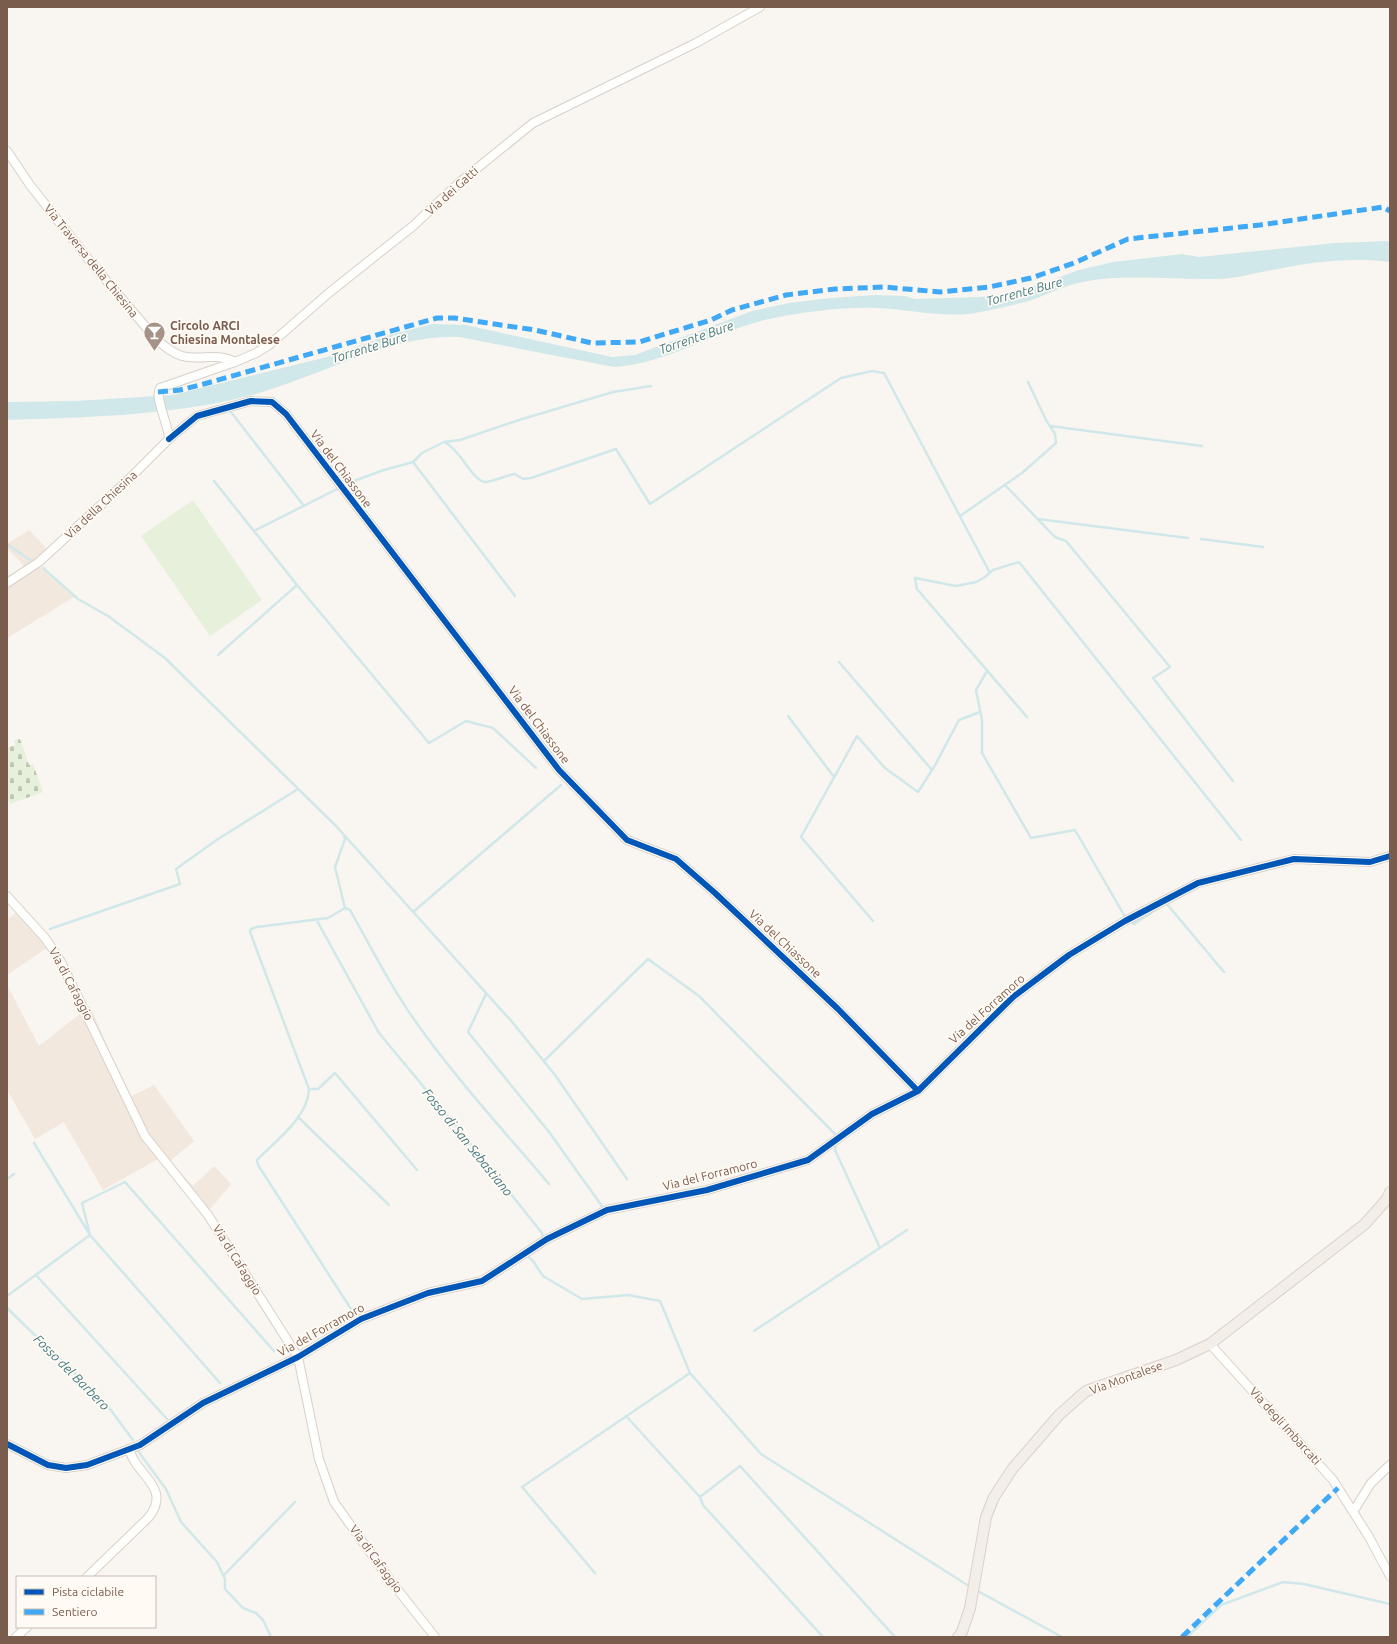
<svg xmlns="http://www.w3.org/2000/svg" width="1397" height="1644" viewBox="0 0 1397 1644" font-family="Ubuntu,sans-serif">
	<defs>
		<pattern id="cemetery-stones" width="16" height="16" patternUnits="userSpaceOnUse"><rect width="16" height="16" fill="#e7f0db"/><path d="M2 7V4a2 2 0 0 1 4 0v3zM10 15v-3a2 2 0 0 1 4 0v3z" fill="#c0c6b4"/></pattern>
	</defs>
	<rect width="100%" height="100%" fill="#f9f5f0"/>
	<!-- residential -->
	<path fill="#f2e8de" d="M29 530 49 551 35 563 74 597 7 638V579L25 567 7 548V544Z
		M23 907 54 943 7 975V920Z
		M7 985 39 1046 90 1006 129 1097 154 1085 194 1141 170 1161 193 1186 214 1166 231 1184 205 1215 158 1159 103 1190 64 1122 35 1139 7 1090Z"/>
	<!-- cemetery -->
	<path fill="url(#cemetery-stones)" d="M20 739 29 765 33 764 43 792 10 804 7 796V748L15 745 14 740Z"/>
	<!-- green -->
	<path fill="#e7f0db" d="M193 500 262 600 210 636 141 536Z"/>
	<!-- water -->
	<path fill="#d0e8ea" d="M1390 241V262C1349 257 1311 262 1272 270 1253 273 1235 279 1217 279 1170 280 1124 273 1078 283 1060 287 1043 297 1025 302 1009 306 991 310 975 313 941 318 909 309 876 308 841 307 803 312 769 319 715 331 669 363 614 367L459 337C389 334 316 379 248 396 168 416 88 417 7 420V402L76 401 173 395 327 357 390 335 432 324 466 325 612 357 635 355 752 311 789 303 831 298 876 295 904 296 915 299 980 297 1004 294 1038 285 1079 270 1113 262 1182 254 1199 257 1335 243Z"/>
	<g fill="none" stroke-linecap="round" stroke-linejoin="round">
		<!-- stream -->
		<path stroke="#d0e8ea" stroke-width="2.5" d="M231 412 304 506
			M1050 426 1202 446
			M446 443C460 450 473 481 485 482 493 482 506 475 515 474L523 479 531 478 616 449 650 504 841 378 872 371 884 373 990 573
			M413 462 515 596
			M214 481 297 585 429 743 466 721 493 728 536 768
			M343 485 384 470 413 462 422 453 444 442 460 440 519 420 613 392 651 386
			M1005 485 1055 537 1066 541 1170 667 1153 678 1233 781
			M960 516 1022 473 1056 443 1055 434 1046 420 1028 382
			M1038 519 1188 538
			M254 531 337 489
			M1201 539 1263 547
			M7 544 30 560
			M43 568 78 599 108 616 165 658 336 826 513 1023 555 1075 627 1179
			M218 655 297 585
			M839 662 932 770
			M987 671 976 690 982 720V753L1031 838 1075 830 1124 915 1134 924 1160 907
			M788 716 834 777
			M1027 717 917 589 915 578 956 586 976 582 985 577 993 570 1019 562 1241 840
			M344 837 345 839 335 867 345 908
			M1166 903 1224 972
			M345 908 328 918 257 927 251 929 250 932 309 1089C308 1118 275 1141 257 1160L258 1165 353 1312
			M345 908 350 910C372 949 392 989 418 1025 458 1081 505 1132 549 1184
			M413 912 561 785
			M316 919 379 1033 462 1133 542 1233 543 1238
			M873 921 801 837 857 736 885 768 918 792 934 767 959 720 980 712
			M50 929 180 884 176 869 218 839 298 789
			M486 994 468 1032 549 1132 604 1209
			M544 1061 648 959 699 996 836 1135V1137
			M309 1089H318L335 1073 417 1170
			M298 1117 389 1205
			M836 1142 835 1150 880 1248
			M34 1143 90 1235 220 1383
			M7 1179 14 1174
			M90 1235 82 1203 125 1182 274 1351
			M525 1254 533 1261 543 1276 582 1299 628 1295 660 1301 690 1373 761 1454 972 1588
			M36 1275 167 1419
			M7 1296 90 1235
			M7 1308 107 1405 133 1440
			M754 1331 907 1230
			M626 1416 700 1497 703 1505 823 1637
			M138 1451 166 1489 181 1522 217 1562 225 1579V1589L243 1608 256 1613 263 1620 271 1637
			M700 1497 740 1466 895 1637
			M595 1573 522 1487 690 1373
			M224 1575 295 1502
			M976 1590 1062 1637
			M1187 1637 1221 1605 1283 1582 1304 1584 1390 1604"/>
		<defs>
			<path id="minor" d="M7 151 30 185 89 260 156 339C164 346 172 353 182 356 201 361 216 352 235 362
				M169 439 197 416 251 401 272 402 286 414 559 770 627 840 676 859 715 893 838 1009 918 1091
				M7 583 39 562 128 480 169 439C169 426 154 397 160 388L235 362 256 353 269 345 330 292 413 226 460 182 533 123 696 43 760 7
				M7 896 45 938 60 960 145 1136 208 1215 298 1357 319 1459 334 1502 390 1580 435 1637
				M1210 1344 1333 1480 1369 1537 1390 1576
				M7 1444 48 1465 66 1468 87 1465 140 1445 203 1403 298 1357 361 1319 428 1293 482 1281 547 1239 607 1210 707 1190 808 1160 872 1114 918 1091 1013 997 1069 955 1125 921 1198 883 1294 859 1370 862 1390 856
				M1353 1512 1371 1483 1390 1465
				M87 1577 149 1517C172 1487 136 1476 129 1449
				M16 1637 27 1627"/>
			<path id="major" d="M958 1637 962 1632 970 1608 986 1517 994 1497 1013 1468 1059 1415 1086 1391 1176 1360 1210 1344 1365 1224 1387 1199 1390 1192"/>
		</defs>
		<!-- minor casing -->
		<use href="#minor" stroke="#d7d1cb" stroke-width="10"/>
		<!-- major casing -->
		<use href="#major" stroke="#dad1cc" stroke-width="12"/>
		<!-- minor -->
		<use href="#minor" stroke="#fefefd" stroke-width="8"/>
		<!-- major -->
		<use href="#major" stroke="#f3eee8" stroke-width="10"/>
		<!-- quiet -->
		<path stroke="#3fa9f5" stroke-width="5" stroke-dasharray="10 5" stroke-linecap="butt" d="M158 392 180 390 204 384 437 318H454L535 330 592 343 639 342 711 320 732 310 786 295 835 289 884 287 940 292 989 287 1031 278 1074 263 1128 239 1260 225 1383 207 1390 211
			M1182 1637 1338 1488"/>
		<defs>
			<path id="cycleway" d="M169 439 197 416 251 401 272 402 286 414 559 770 627 840 676 859 715 893 838 1009 918 1091
				M7 1444 48 1465 66 1468 87 1465 140 1445 203 1403 298 1357 361 1319 428 1293 482 1281 547 1239 607 1210 707 1190 808 1160 872 1114 918 1091 1013 997 1069 955 1125 921 1198 883 1294 859 1370 862 1390 856"/>
		</defs>
		<!-- cycleway casing -->
		<use href="#cycleway" stroke="#fffaf3" stroke-width="8"/>
		<!-- cycleway -->
		<use href="#cycleway" stroke="#0057b8" stroke-width="6"/>
	</g>
	<!-- icons -->
	<defs>
		<symbol id="bar-pin" viewBox="-11 -11 22 30"><path d="M0 17L-7.5 6A9.5 9.5 0 1 1 7.5 6Z" fill="#a69286" stroke="#fffaf3"/><path d="M-6-5H6L.8 .8V4.5H3.5V6h-7V4.5H-.8V.8Z" fill="#fff"/></symbol>
	</defs>
	<g fill-rule="evenodd">
		<use href="#bar-pin" x="142" y="320" width="25" height="34"/>
	</g>
	<g text-anchor="middle" stroke-width="3.5" stroke-linejoin="round" paint-order="stroke">
		<!-- street labels -->
		<g font-size="12" fill="#7a5c4d" stroke="#fffaf3">
			<text transform="translate(452 191) rotate(-42)" y="4">Via dei Gatti</text>
			<text transform="translate(91 261) rotate(51)" y="4">Via Traversa della Chiesina</text>
			<text transform="translate(341 469) rotate(53)" y="4">Via del Chiassone</text>
			<text transform="translate(101 505) rotate(-43)" y="4">Via della Chiesina</text>
			<text transform="translate(539 725) rotate(53)" y="4">Via del Chiassone</text>
			<text transform="translate(785 944) rotate(43)" y="4">Via del Chiassone</text>
			<text transform="translate(71 984) rotate(62)" y="4">Via di Cafaggio</text>
			<text transform="translate(987 1009) rotate(-42)" y="4">Via del Forramoro</text>
			<text transform="translate(710 1175) rotate(-14)" y="4">Via del Forramoro</text>
			<text transform="translate(237 1260) rotate(58)" y="4">Via di Cafaggio</text>
			<text transform="translate(321 1330) rotate(-29)" y="4">Via del Forramoro</text>
			<text transform="translate(1126 1378) rotate(-20)" y="4">Via Montalese</text>
			<text transform="translate(1285 1426) rotate(48)" y="4">Via degli Imbarcati</text>
			<text transform="translate(376 1559) rotate(54)" y="4">Via di Cafaggio</text>
		</g>
		<!-- poi labels -->
		<g font-size="12" font-weight="bold" fill="#7a5c4d" stroke="#fffaf3" text-anchor="start">
			<text x="170" y="330">Circolo ARCI<tspan x="170" dy="14">Chiesina Montalese</tspan></text>
		</g>
		<!-- water labels -->
		<g font-size="13" font-style="italic" fill="#437c86" stroke="#fffaf3">
			<text transform="translate(1024 291) rotate(-15)" y="5">Torrente Bure</text>
			<text transform="translate(696 337) rotate(-19)" y="5">Torrente Bure</text>
			<text transform="translate(369 347) rotate(-17)" y="5">Torrente Bure</text>
			<text transform="translate(468 1142) rotate(51)" y="5">Fosso di San Sebastiano</text>
			<text transform="translate(72 1372) rotate(45)" y="5">Fosso del Barbero</text>
		</g>
	</g>
	<!-- border -->
	<rect width="1397" height="1644" fill="none" stroke="#7a5c4d" stroke-width="16"/>
	<!-- legend -->
	<rect x="16" y="1576" width="140" height="52" fill="#fffaf3" stroke="#cabbb1"/>
	<rect x="24" y="1589" width="20" height="6" fill="#0057b8" stroke="#cabbb1"/>
	<text x="52" y="1596" font-size="12" fill="#7a5c4d">Pista ciclabile</text>
	<rect x="24" y="1609" width="20" height="6" fill="#3fa9f5" stroke="#cabbb1"/>
	<text x="52" y="1616" font-size="12" fill="#7a5c4d">Sentiero</text>
</svg>
